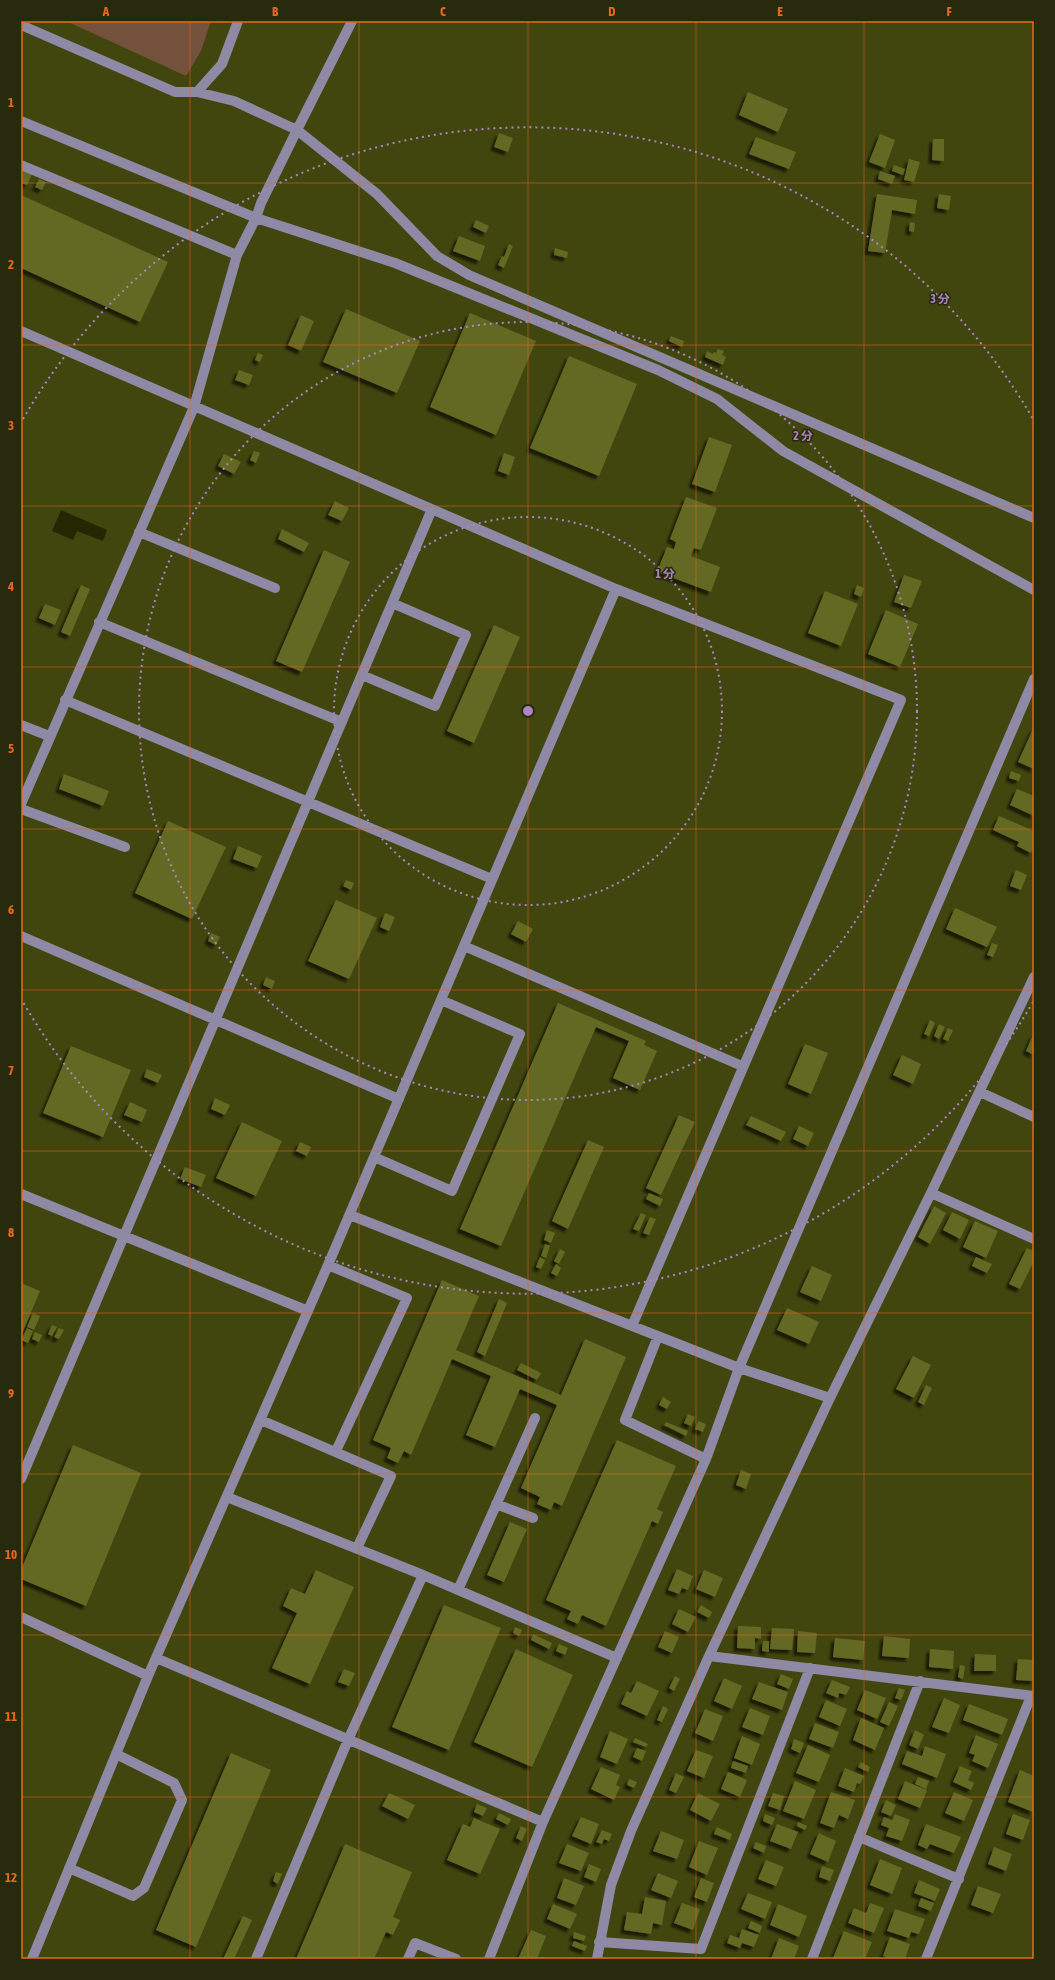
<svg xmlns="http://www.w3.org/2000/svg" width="1055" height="1980" viewBox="0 0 1055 1980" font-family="'Asap Condensed','Noto Sans JP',sans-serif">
	<defs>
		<filter id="shadow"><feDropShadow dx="-3.5" dy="3.5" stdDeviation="1" flood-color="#0009"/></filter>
	</defs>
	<rect width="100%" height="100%" fill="#41450e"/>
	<!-- green -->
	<path fill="#74513b" d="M66 21H211L201 51 186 76Z"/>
	<!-- water -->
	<path fill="#252703" d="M61 510 107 530 103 541 77 531 73 540 52 531Z"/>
	<!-- building -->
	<path fill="#646924" filter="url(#shadow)" d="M748 92 788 109 778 132 739 115Z
		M499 133 513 138 508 152 494 147Z
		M880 134 895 140 885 168 869 162Z
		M756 137 796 152 789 169 749 154Z
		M933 139H944V161L932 160Z
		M909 159 920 162 914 182 904 180Z
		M894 165 905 169 903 175 892 171Z
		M23 169 32 174 27 185 21 183Z
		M880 171 895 176 892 184 878 179Z
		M39 179 46 182 42 190 35 187Z
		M877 194 917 200 915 214 892 210 885 253 868 251Z
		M939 194 951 196 949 210 937 208Z
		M21 195 168 262 140 322 21 268Z
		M476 220 489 226 486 233 473 227Z
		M910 222 915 223 914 232 909 231Z
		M459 236 485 246 480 261 453 251Z
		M509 244 513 246 504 268 498 265 502 256 504 257Z
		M555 248 568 252 567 258 554 255Z
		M346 309 420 341 397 393 323 362Z
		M470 313 536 341 496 435 430 407Z
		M301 315 314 321 301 351 288 345Z
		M671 336 684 341 682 347 669 341Z
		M718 349 724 351 722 355 726 357 723 365 705 357 707 351 713 354 714 352 716 353Z
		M258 353 263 355 260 362 255 360Z
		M569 356 637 384 599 476 530 448Z
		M239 370 253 375 249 385 235 380Z
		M709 437 732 445 715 492 692 484Z
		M254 451 260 453 256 463 250 460Z
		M504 453 515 457 509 475 498 471Z
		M224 454 241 462 234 474 218 466Z
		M686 497 717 508 701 550 694 548 691 556 720 567 711 592 657 572 667 547 674 549 676 542 670 539Z
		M335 501 349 508 342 521 328 515Z
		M282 529 309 543 304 552 278 539Z
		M324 550 350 562 302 672 276 661Z
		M904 575 922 581 911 608 894 602Z
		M81 585 90 589 70 636 61 632Z
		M857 585 864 588 861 597 854 594Z
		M825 591 858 604 841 646 808 633Z
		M45 604 61 610 55 625 39 618Z
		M886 610 918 624 900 667 868 654Z
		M494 625 520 637 474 743 447 731Z
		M1034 727V769L1018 762Z
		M1011 771 1021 775 1019 781 1009 778Z
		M64 774 109 791 103 806 59 789Z
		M1017 789 1034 796V816L1010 805Z
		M999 816 1034 831V846L1031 853 1017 846 1019 842 993 830Z
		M168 821 226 847 192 919 135 893Z
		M238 846 262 856 257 868 233 859Z
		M1016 870 1027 875 1021 890 1010 886Z
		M346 880 354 883 351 890 343 886Z
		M336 900 377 918 349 979 308 961Z
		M955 908 997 927 987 947 946 929Z
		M385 913 395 917 389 931 380 927Z
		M518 921 533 929 526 942 511 934Z
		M211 933 220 937 216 945 208 941Z
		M992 943 998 945 993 957 987 955Z
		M266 977 275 981 272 989 263 985Z
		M558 1003 646 1041 644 1045 657 1051 640 1090 613 1078 629 1041 596 1027 501 1246 460 1229Z
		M930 1020 935 1023 929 1036 924 1034Z
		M939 1024 945 1027 939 1039 934 1036Z
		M948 1028 953 1030 948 1041 943 1039Z
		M1034 1033V1055L1026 1051Z
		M805 1044 828 1053 811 1094 788 1084Z
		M71 1046 131 1070 103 1137 43 1113Z
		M902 1055 921 1064 913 1084 893 1075Z
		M147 1069 162 1075 158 1083 144 1077Z
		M215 1098 230 1105 225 1115 211 1109Z
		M130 1102 147 1110 142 1122 124 1115Z
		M679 1115 695 1122 661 1195 646 1188Z
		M751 1116 786 1132 781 1141 746 1125Z
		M242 1122 282 1141 256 1196 216 1178Z
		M799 1126 814 1133 808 1146 793 1139Z
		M588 1140 604 1147 568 1229 552 1221Z
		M300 1142 311 1147 307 1156 296 1151Z
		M185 1167 206 1175 201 1187 180 1179Z
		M649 1193 663 1199 660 1206 646 1199Z
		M934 1206 946 1213 930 1244 918 1237Z
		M952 1212 969 1220 960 1239 943 1230Z
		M641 1213 646 1215 639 1231 633 1229Z
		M650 1217 656 1219 649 1235 643 1233Z
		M975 1221 998 1231 986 1258 963 1247Z
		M547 1230 555 1233 551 1243 544 1240Z
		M545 1244 550 1246 546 1258 541 1256Z
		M1027 1248 1034 1251V1261L1020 1289 1009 1284Z
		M560 1249 565 1252 559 1264 554 1261Z
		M540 1257 545 1260 541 1269 536 1267Z
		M976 1257 992 1264 987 1273 972 1266Z
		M556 1264 561 1268 557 1276 551 1273Z
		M812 1266 832 1275 821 1301 800 1292Z
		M442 1280 479 1296 456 1350 561 1395 585 1339 626 1357 562 1506 554 1502 551 1510 537 1504 540 1497 521 1488 557 1405 520 1389 495 1447 466 1435 491 1376 452 1359 411 1455 404 1451 398 1463 387 1458 391 1448 373 1440Z
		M21 1283 40 1291 21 1336Z
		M499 1299 507 1303 485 1356 477 1352Z
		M787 1308 819 1322 809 1344 777 1330Z
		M33 1313 40 1316 34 1330 27 1327Z
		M52 1325 57 1327 52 1336 48 1334Z
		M27 1328 33 1331 28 1343 21 1340Z
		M59 1328 64 1330 59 1339 54 1337Z
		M35 1332 42 1335 39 1342 32 1339Z
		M913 1356 931 1365 914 1398 896 1389Z
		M521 1363 541 1373 537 1380 517 1370Z
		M926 1385 932 1388 924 1405 918 1402Z
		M663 1397 671 1402 667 1409 659 1405Z
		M688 1414 695 1417 691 1426 684 1423Z
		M698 1421 706 1424 703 1432 695 1429Z
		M666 1422 688 1431 686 1436 664 1425Z
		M617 1440 676 1466 657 1509 663 1512 658 1524 652 1521 606 1626 582 1615 578 1624 567 1619 571 1611 546 1600Z
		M73 1445 141 1473 86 1606 21 1579V1570Z
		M741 1470 751 1474 746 1489 736 1485Z
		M510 1522 527 1529 504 1582 487 1575Z
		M677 1569 693 1576 688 1590 682 1588 679 1594 668 1590Z
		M316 1570 354 1587 310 1684 272 1668 297 1613 283 1606 291 1588 305 1594Z
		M704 1570 723 1578 715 1597 696 1589Z
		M444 1605 501 1628 449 1750 392 1727Z
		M701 1605 712 1612 709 1618 697 1612Z
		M679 1609 696 1617 688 1632 672 1624Z
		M738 1626 761 1627V1639L755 1638V1649L737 1648Z
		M515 1627 522 1630 519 1636 513 1633Z
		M772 1628 794 1629 792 1650 770 1649Z
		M665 1631 679 1637 672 1653 658 1647Z
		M798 1631 817 1633 815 1653 797 1652Z
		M533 1634 552 1643 549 1649 531 1640Z
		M884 1636 910 1639 909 1658 882 1656Z
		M835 1638 865 1641 863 1660 833 1657Z
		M763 1641H769V1652L762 1651Z
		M559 1644 568 1648 565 1655 556 1651Z
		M516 1649 573 1675 532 1767 474 1742Z
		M930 1649 954 1651 953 1669 929 1667Z
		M975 1654 996 1655V1671H974Z
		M1018 1659 1034 1660V1681L1016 1680Z
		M960 1665 965 1666 963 1679 958 1677Z
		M344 1669 355 1673 349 1686 338 1682Z
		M781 1674 793 1679 789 1689 777 1684Z
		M675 1676 680 1679 674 1691 669 1688Z
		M724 1678 742 1686 732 1709 714 1701Z
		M832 1680 850 1687 846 1695 839 1693 838 1698 826 1693Z
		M637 1681 659 1691 647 1716 621 1704 627 1691 631 1693Z
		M759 1682 788 1692 782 1710 752 1699Z
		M899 1688 905 1690 901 1700 895 1698Z
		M865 1690 886 1698 877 1719 857 1710Z
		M944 1698 960 1705 949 1733 932 1727Z
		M826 1700 847 1709 840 1726 819 1717Z
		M889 1702 898 1706 889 1726 880 1722Z
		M969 1704 1008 1719 1002 1735 963 1720Z
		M663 1706 668 1709 662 1722 657 1720Z
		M750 1708 770 1716 763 1735 742 1727Z
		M705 1709 723 1716 713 1741 695 1733Z
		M861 1718 884 1728 875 1750 853 1740Z
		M815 1723 839 1732 833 1748 809 1739Z
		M915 1730 924 1735 918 1749 909 1745Z
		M610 1731 628 1739 617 1764 600 1757Z
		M976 1735 998 1744 988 1768 972 1761 975 1755 969 1753Z
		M742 1736 760 1744 752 1765 734 1758Z
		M635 1738 648 1744 646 1747 633 1742Z
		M794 1739 804 1743 800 1753 791 1749Z
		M808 1745 830 1755 819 1782 796 1773Z
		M925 1746 946 1754 937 1778 902 1764 907 1751 922 1756Z
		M637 1748 646 1751 642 1761 633 1757Z
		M696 1750 713 1756 704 1778 687 1771Z
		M231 1753 271 1770 196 1947 156 1930Z
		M733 1761 748 1766 746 1773 731 1768Z
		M861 1762 870 1767 868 1772 858 1767Z
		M960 1766 972 1771 968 1780 974 1783 971 1790 953 1782Z
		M601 1767 620 1775 616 1785 620 1787 614 1800 591 1789Z
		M845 1768 864 1776 860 1784 857 1783 854 1792 838 1786Z
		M1020 1770 1034 1776 1033 1812 1008 1802Z
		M728 1772 747 1780 740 1797 721 1789Z
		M676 1773 684 1777 676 1793 669 1790Z
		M918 1777 929 1781 926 1789 915 1784Z
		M629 1779 637 1782 634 1788 627 1785Z
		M795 1781 816 1790 804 1819 783 1811Z
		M905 1781 927 1790 920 1808 898 1799Z
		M831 1792 855 1800 848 1819 839 1815 834 1828 820 1823Z
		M954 1792 973 1800 964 1821 945 1813Z
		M389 1793 415 1805 408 1819 382 1806Z
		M698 1793 720 1804 711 1821 690 1810Z
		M773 1793 784 1796 780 1810 768 1806Z
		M886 1800 896 1805 891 1816 881 1812Z
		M477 1804 487 1808 483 1816 474 1812Z
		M499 1813 511 1819 508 1825 496 1819Z
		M765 1814 775 1818 772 1825 763 1821Z
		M895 1814 910 1820 902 1841 886 1836 889 1828 881 1825 884 1817 892 1820Z
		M1013 1814 1030 1820 1023 1840 1006 1834Z
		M581 1817 599 1824 591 1844 572 1836Z
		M474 1818 500 1829 480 1874 447 1860 463 1824 470 1827Z
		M798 1822 807 1826 805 1830 797 1826Z
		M777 1824 798 1832 791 1849 770 1841Z
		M926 1824 961 1837 954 1853 930 1844 927 1849 918 1845Z
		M521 1826 527 1829 522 1841 516 1838Z
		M717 1827 732 1834 730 1840 714 1834Z
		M602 1830 612 1834 609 1841 604 1839 602 1844 596 1842Z
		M661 1831 684 1840 677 1859 653 1851Z
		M819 1833 836 1841 828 1862 810 1854Z
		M699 1841 718 1848 707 1875 689 1867Z
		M756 1842 766 1846 764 1853 753 1848Z
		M345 1844 412 1872 393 1917 400 1920 393 1935 386 1932 374 1959H296Z
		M567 1844 589 1853 581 1871 559 1863Z
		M994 1847 1012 1854 1006 1871 988 1864Z
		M880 1859 902 1868 892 1894 870 1885Z
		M766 1860 784 1867 776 1886 758 1879Z
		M589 1864 601 1869 596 1882 584 1877Z
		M822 1866 834 1870 830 1881 819 1877Z
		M276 1872 282 1874 278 1884 273 1881Z
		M658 1873 678 1881 671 1898 651 1890Z
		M564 1878 584 1886 576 1905 557 1898Z
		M701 1878 714 1883 707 1902 694 1897Z
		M919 1880 940 1889 935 1901 914 1893Z
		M978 1886 1001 1894 993 1913 971 1905Z
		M748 1893 772 1902 765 1919 741 1909Z
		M645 1897 666 1901 662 1925 653 1923 651 1934 624 1930 627 1912 642 1914Z
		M921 1898 934 1903 931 1911 918 1906Z
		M682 1903 700 1909 693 1930 674 1923Z
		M870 1903 884 1908 874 1933 848 1923 854 1908 866 1913Z
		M553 1904 577 1914 570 1929 547 1919Z
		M778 1904 807 1916 799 1937 770 1925Z
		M895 1909 925 1919 919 1934 911 1932 909 1938 887 1931Z
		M243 1916 252 1920 234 1959H223Z
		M751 1921 762 1926 760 1933 748 1928Z
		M742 1929 759 1935 754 1947 742 1943 740 1948 727 1943 730 1935 739 1938Z
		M531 1930 546 1936 537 1959H518Z
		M844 1931 872 1942 865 1959 833 1958Z
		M574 1932 586 1936 584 1941 573 1938Z
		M890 1937 910 1944 905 1959H891L883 1956Z
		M779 1938 799 1946 794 1959H771Z
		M574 1941 587 1946 585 1951 572 1946Z"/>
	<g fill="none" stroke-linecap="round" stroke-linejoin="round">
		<!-- minor -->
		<path stroke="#8e89a4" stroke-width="10" d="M21 25 175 92H197L234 101 297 130 377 194 437 256 469 275 1034 518
			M197 92 222 64 238 21
			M21 121 256 218 395 263 658 370 717 399 783 451 1034 590
			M21 165 237 255
			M21 331 616 589 901 700 632 1326
			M139 532 275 588
			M99 622 342 722
			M362 675 435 706 466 635 392 603
			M65 700 492 879
			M21 725 49 736
			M21 804 194 407 237 255 256 218 261 203 297 130 352 21
			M21 809 125 847
			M21 936 399 1099
			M464 946 742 1066
			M980 1092 1034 1117
			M374 1157 452 1191 520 1034 441 1000
			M931 1193 1034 1239
			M21 1194 308 1311
			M350 1215 739 1368 830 1398
			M328 1265 407 1298 336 1451
			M658 1336 625 1420 706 1459
			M261 1420 391 1476 357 1548
			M21 1479 432 509
			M227 1497 423 1575 617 1658
			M496 1504 533 1518
			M458 1590 535 1418
			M21 1617 148 1676
			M709 1656 1034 1696
			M156 1658 543 1822
			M859 1837 959 1879
			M69 1868 133 1896 144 1888 182 1800 174 1783 116 1754
			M599 1942 701 1949 810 1668
			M32 1959 148 1676 328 1265 616 589
			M256 1959 348 1740 423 1575
			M408 1959 415 1943 456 1959
			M489 1959 543 1822 706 1459 739 1368 1034 679
			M597 1959 611 1885 631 1831 709 1656 830 1398 931 1193 1034 977
			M812 1959 920 1681
			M926 1959 1031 1696"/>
	</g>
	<!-- grid -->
	<path fill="none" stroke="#e8681f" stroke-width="1" stroke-opacity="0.55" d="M190 21V1959M359 21V1959M528 21V1959M696 21V1959M864 21V1959M21 183H1034M21 345H1034M21 506H1034M21 667H1034M21 829H1034M21 990H1034M21 1151H1034M21 1313H1034M21 1474H1034M21 1635H1034M21 1797H1034"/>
	<!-- distance rings -->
	<g fill="none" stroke="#ad84c4" stroke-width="2" stroke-dasharray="2 4">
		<circle cx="528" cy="711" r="194"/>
		<circle cx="528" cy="711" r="389"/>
		<path d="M1033 1002A583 583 0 0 1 23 1002M23 419A583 583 0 0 1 1033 419"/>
	</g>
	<circle cx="528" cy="711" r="6" fill="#ad84c4" stroke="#282a0d" stroke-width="2"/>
	<g font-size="12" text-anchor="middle" font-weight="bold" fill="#ad84c4" stroke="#282a0d" stroke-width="3" stroke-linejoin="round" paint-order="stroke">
		<text x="940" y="303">3 分</text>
		<text x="803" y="440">2 分</text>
		<text x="665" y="578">1 分</text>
	</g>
	<!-- border -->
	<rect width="1055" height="1980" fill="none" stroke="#282a0d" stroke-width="44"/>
	<rect x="22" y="22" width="1011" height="1936" fill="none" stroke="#e8681f" stroke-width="1.5"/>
	<g font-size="13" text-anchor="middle" font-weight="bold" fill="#e8681f">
		<text x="106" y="16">A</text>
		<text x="275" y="16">B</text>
		<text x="443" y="16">C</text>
		<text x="612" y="16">D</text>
		<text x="780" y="16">E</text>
		<text x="949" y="16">F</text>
		<text x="11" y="107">1</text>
		<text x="11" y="269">2</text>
		<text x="11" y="430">3</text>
		<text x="11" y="591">4</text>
		<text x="11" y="753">5</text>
		<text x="11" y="914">6</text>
		<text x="11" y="1075">7</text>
		<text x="11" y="1237">8</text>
		<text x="11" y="1398">9</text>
		<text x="11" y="1559">10</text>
		<text x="11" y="1721">11</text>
		<text x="11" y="1882">12</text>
	</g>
</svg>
